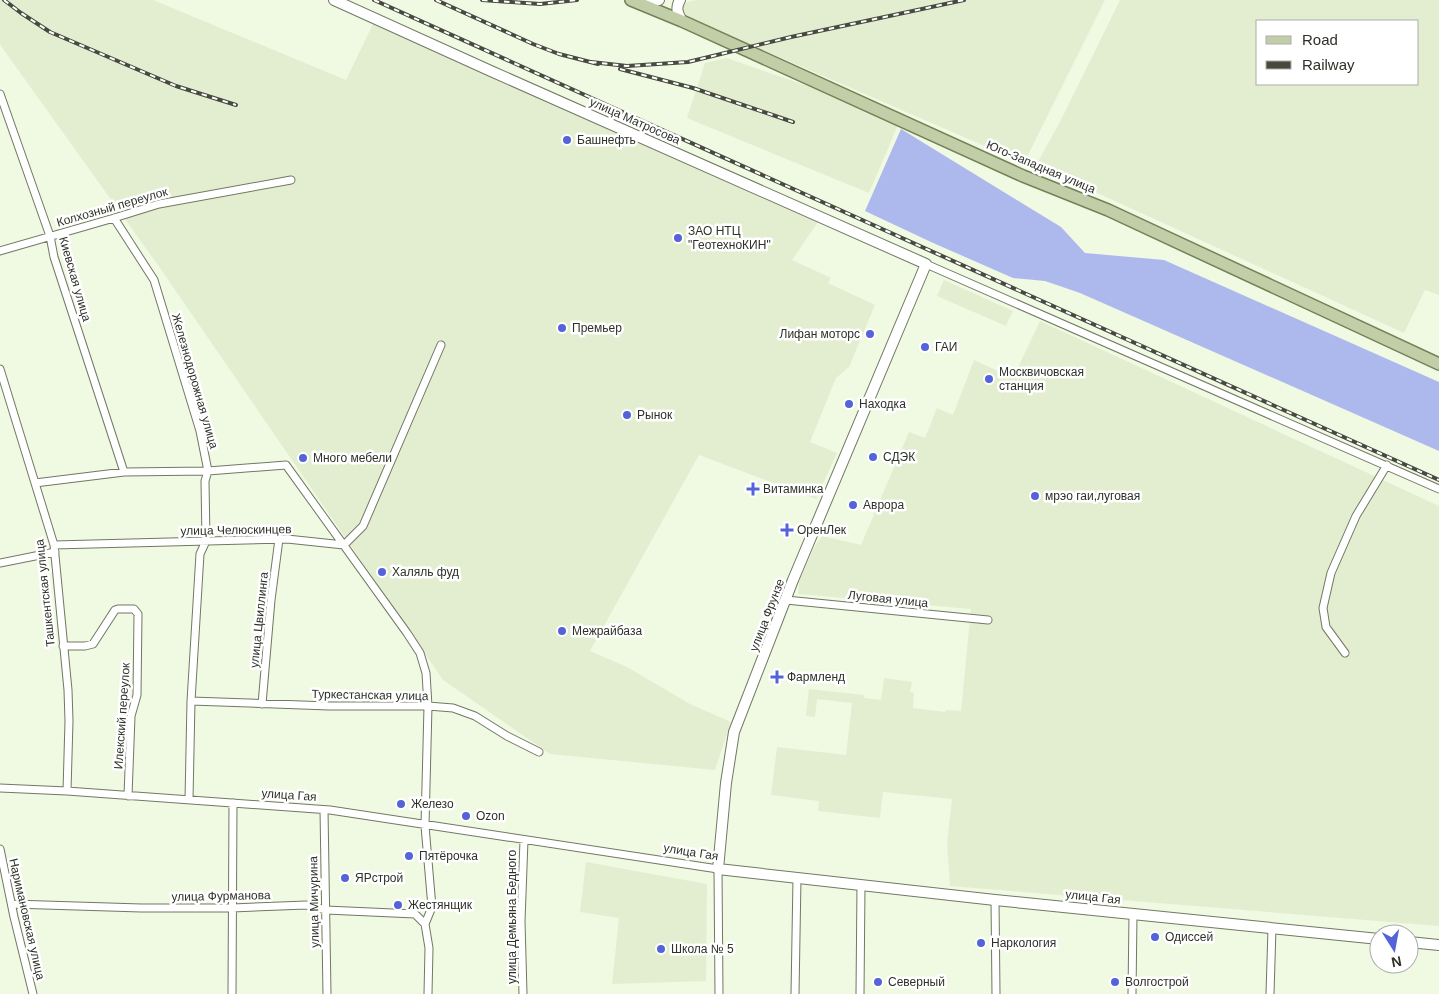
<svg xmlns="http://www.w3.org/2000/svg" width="1439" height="994" viewBox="0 0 1439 994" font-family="Helvetica,sans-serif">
	<rect width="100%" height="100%" fill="#f0f9e2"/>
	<!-- built -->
	<path fill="#e3eed1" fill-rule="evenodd" d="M0 0H153L346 80 373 24 818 222 792 260 831 278 828 283 875 305 849 367 836 378 810 442 837 453 816 499 699 455 590 651 627 667 690 704 731 722 715 770 550 754 443 680 160 268 1 46 0 43Z
		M697 0H1105L1024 163 685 16 681 9 687 2Z
		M1120 0H1439V295L1425 290 1404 333 1036 165 1061 120ZM1258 21H1418V84H1258Z
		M727 58 813 88 898 125 869 193 687 118 705 63Z
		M944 280 1013 311 1006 326 937 296Z
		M1040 321 1439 506V926L950 886 947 843 952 799 883 792 880 818 818 811 819 801 771 795 777 747 846 755 852 703 817 699 815 717 806 716 809 689 864 695V698L881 700 884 678 912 682 910 692 914 693 913 708 945 712 946 710 961 711 971 609 798 594 799 581 815 546 822 536 861 545 909 432 925 438 937 408 953 415 974 360 1013 378Z
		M586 862 707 884 706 981 612 984 619 918 580 912Z"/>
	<!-- forest -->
	<path fill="#adb9ed" d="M901 129 1061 227 1085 253 1164 260 1439 382V451L1080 293 1045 281 1013 278 931 242 865 211Z"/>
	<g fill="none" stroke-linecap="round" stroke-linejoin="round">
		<defs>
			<path id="street" d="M0 94 50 236 54 257 124 472
				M114 218 154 280 200 431 208 471 205 481 206 541 200 554 191 701 189 800
				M0 251 114 218 159 204 291 180
				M926 264 1439 489
				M0 369 54 545 68 690 69 721 67 791
				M35 483 124 472 208 471 286 465 407 633 420 653 426 673 428 706 425 826 432 907 425 924 429 948 428 994
				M54 545 287 539 344 545 363 526 441 345
				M0 563 55 552
				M786 600 988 620
				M63 646H85L93 644 115 610 118 609H134L138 614 137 695 131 716 128 796
				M1345 653 1326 627 1323 608 1331 573 1356 516 1387 465
				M191 701 329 706H428L453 708 475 716 507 736 539 752
				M262 704 271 600 279 539
				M0 788 67 791 330 810 718 869 719 994
				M324 810 327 994
				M0 849 14 917 33 994
				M995 900 996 994
				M12 904 141 908H232L306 905 326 910 415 914 425 924
				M232 994 233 803
				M523 994 521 921 524 840
				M795 994 797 878
				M860 994 861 885
				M1132 994 1133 914
				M1270 994 1272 928"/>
			<path id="secondary" d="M334 0 493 72 926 264 793 580 734 732 726 783 718 869 995 900 1379 939
				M680 0C675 8 678 14 682 21
				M639 3 659 0
				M1409 942 1439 945"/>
			<path id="primary" d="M631 0 682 21 1023 176 1108 210 1439 364"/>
		</defs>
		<!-- street casing -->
		<use href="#street" stroke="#717864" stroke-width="9"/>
		<!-- secondary casing -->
		<use href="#secondary" stroke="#717864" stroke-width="12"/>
		<!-- primary casing -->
		<use href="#primary" stroke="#738256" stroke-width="14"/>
		<!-- street -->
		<use href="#street" stroke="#fff" stroke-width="7"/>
		<!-- secondary -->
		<use href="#secondary" stroke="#fff" stroke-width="10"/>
		<!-- primary -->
		<use href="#primary" stroke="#c1cea8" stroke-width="11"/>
		<defs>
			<path id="rail" d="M4 0 21 13 50 32 176 86 236 105
				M374 0 1439 480
				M436 0 533 44 559 54 598 64
				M482 0 540 4 577 0
				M591 62 627 66 688 62 791 37 964 0
				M620 69 693 88 793 122"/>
		</defs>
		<!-- rail casing -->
		<use href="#rail" stroke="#464a3f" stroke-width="4"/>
		<!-- rail -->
		<use href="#rail" stroke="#fff" stroke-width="2" stroke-dasharray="5.5" stroke-linecap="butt"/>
	</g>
	<!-- markers -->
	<g fill="#5563d9" stroke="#fff" stroke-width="2">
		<circle cx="567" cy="140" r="5"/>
		<circle cx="678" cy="238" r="5"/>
		<circle cx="562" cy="328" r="5"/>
		<circle cx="870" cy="334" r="5"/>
		<circle cx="925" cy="347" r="5"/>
		<circle cx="989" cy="379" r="5"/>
		<circle cx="849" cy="404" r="5"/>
		<circle cx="627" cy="415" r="5"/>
		<circle cx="873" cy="457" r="5"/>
		<circle cx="303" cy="458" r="5"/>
		<path d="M750.5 481.5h5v5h5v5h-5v5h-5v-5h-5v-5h5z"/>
		<circle cx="1035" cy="496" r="5"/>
		<circle cx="853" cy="505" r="5"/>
		<path d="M784.5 522.5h5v5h5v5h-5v5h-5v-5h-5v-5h5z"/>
		<circle cx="382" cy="572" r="5"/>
		<circle cx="562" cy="631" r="5"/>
		<path d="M774.5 669.5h5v5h5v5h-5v5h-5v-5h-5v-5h5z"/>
		<circle cx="401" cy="804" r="5"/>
		<circle cx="466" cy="816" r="5"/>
		<circle cx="409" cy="856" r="5"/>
		<circle cx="345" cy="878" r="5"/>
		<circle cx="398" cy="905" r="5"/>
		<circle cx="1155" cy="937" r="5"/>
		<circle cx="981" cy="943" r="5"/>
		<circle cx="661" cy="949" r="5"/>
		<circle cx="878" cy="982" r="5"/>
		<circle cx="1115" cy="982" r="5"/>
	</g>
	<g text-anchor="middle" stroke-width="5" stroke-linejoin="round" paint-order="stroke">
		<!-- street labels -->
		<g font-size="12" fill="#2e3128" stroke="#fff">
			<text transform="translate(635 121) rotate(24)" y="4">улица Матросова</text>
			<text transform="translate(1041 167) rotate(23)" y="4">Юго-Западная улица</text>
			<text transform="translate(112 207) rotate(-16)" y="4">Колхозный переулок</text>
			<text transform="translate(75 279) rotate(74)" y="4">Киевская улица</text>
			<text transform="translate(195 381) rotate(74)" y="4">Железнодорожная улица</text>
			<text transform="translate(236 530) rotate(-1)" y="4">улица Челюскинцев</text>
			<text transform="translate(45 593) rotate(-96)" y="4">Ташкентская улица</text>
			<text transform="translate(888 599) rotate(6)" y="4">Луговая улица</text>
			<text transform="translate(767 615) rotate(-69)" y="4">улица Фрунзе</text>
			<text transform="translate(259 620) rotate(-84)" y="4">улица Цвиллинга</text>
			<text transform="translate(370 695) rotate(1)" y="4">Туркестанская улица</text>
			<text transform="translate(122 716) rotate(-86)" y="4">Илекский переулок</text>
			<text transform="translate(289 795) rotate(4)" y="4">улица Гая</text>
			<text transform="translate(691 852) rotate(9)" y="4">улица Гая</text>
			<text transform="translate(221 896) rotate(-1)" y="4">улица Фурманова</text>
			<text transform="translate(1093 897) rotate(6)" y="4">улица Гая</text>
			<text transform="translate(314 902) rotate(-91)" y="4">улица Мичурина</text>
			<text transform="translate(512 917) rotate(-90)" y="4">улица Демьяна Бедного</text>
			<text transform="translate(27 919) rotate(77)" y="4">Наримановская улица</text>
		</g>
		<!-- poi labels -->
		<g font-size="12" fill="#2e3128" stroke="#fff" text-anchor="start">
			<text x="577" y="144">Башнефть</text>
			<text x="688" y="235">ЗАО НТЦ<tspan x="688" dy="14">"ГеотехноКИН"</tspan></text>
			<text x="572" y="332">Премьер</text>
			<text x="860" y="338" text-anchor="end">Лифан моторс</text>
			<text x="935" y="351">ГАИ</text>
			<text x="999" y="376">Москвичовская<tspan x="999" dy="14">станция</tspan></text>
			<text x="859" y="408">Находка</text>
			<text x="637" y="419">Рынок</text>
			<text x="883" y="461">СДЭК</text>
			<text x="313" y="462">Много мебели</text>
			<text x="763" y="493">Витаминка</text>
			<text x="1045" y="500">мрэо гаи,луговая</text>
			<text x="863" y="509">Аврора</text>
			<text x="797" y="534">ОренЛек</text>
			<text x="392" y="576">Халяль фуд</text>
			<text x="572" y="635">Межрайбаза</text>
			<text x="787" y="681">Фармленд</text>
			<text x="411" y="808">Железо</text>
			<text x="476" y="820">Ozon</text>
			<text x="419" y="860">Пятёрочка</text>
			<text x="355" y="882">ЯРстрой</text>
			<text x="408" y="909">Жестянщик</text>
			<text x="1165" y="941">Одиссей</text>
			<text x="991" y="947">Наркология</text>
			<text x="671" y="953">Школа № 5</text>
			<text x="888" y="986">Северный</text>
			<text x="1125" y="986">Волгострой</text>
		</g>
	</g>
	<!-- legend -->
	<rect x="1256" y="20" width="162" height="65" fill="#ffffff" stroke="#abada9"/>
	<rect x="1266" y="36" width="25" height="8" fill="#c1cea8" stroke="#abada9"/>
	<text x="1302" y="45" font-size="15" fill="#2e3128">Road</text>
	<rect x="1266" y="61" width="25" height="8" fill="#464a3f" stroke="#abada9"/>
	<text x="1302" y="70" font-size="15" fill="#2e3128">Railway</text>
	<!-- north arrow -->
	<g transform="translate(1394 949) rotate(169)"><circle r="24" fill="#ffffff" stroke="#abada9"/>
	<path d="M0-4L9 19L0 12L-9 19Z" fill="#5563d9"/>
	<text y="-8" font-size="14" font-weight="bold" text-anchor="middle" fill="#2e3128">N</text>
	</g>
</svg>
